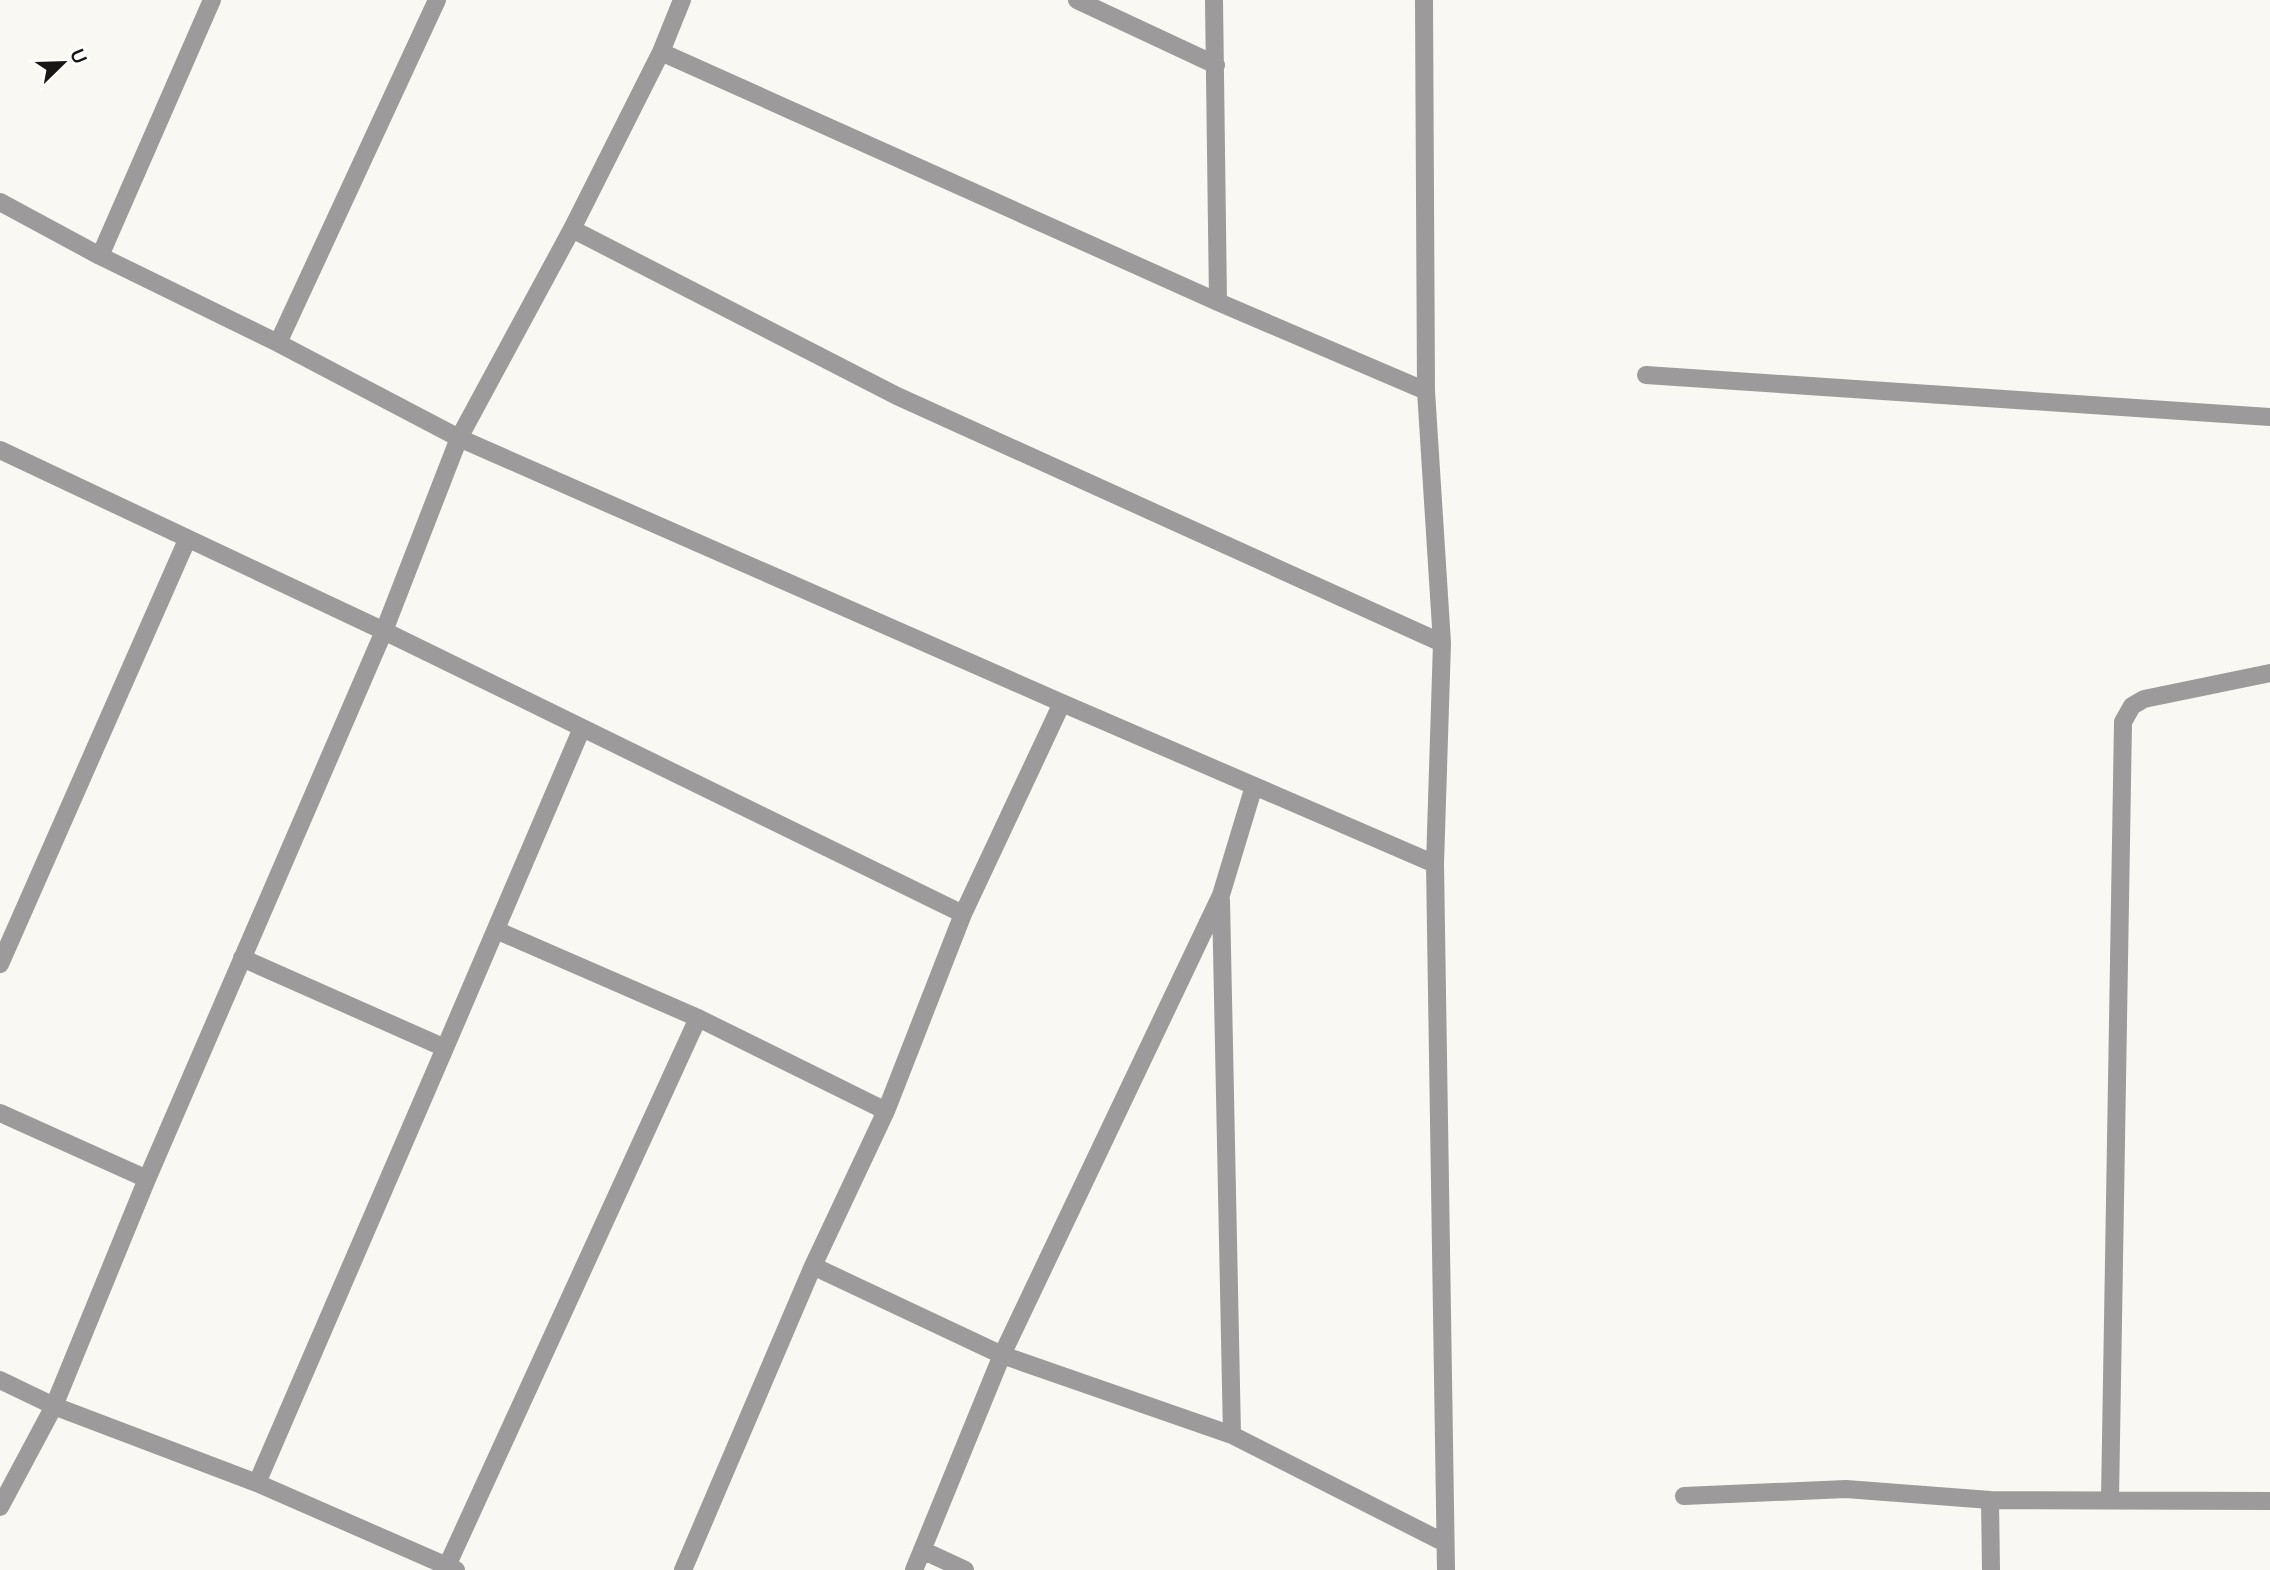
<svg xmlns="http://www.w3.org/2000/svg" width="2270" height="1570" viewBox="0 0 2270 1570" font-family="Lato,sans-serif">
	<rect width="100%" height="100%" fill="#f9f8f3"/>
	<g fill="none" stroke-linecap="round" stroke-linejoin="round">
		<!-- minor -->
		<path stroke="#9c9a9a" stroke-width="18" d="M1077 0 1216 65
			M1214 0 1218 302
			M1424 0 1426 391 1442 643 1435 864 1446 1570
			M661 52 1218 302 1426 391
			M0 202 100 256 278 343 459 438 572 229 661 52 682 0
			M572 229 897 396 1442 643
			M100 256 212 0
			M278 343 437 0
			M1646 375 2270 417
			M0 450 384 631 963 914
			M1221 900 1232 1435
			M496 930 698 1018 886 1111
			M242 958 445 1048 582 728
			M0 964 187 540
			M0 1113 147 1179
			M813 1266 1002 1355 1232 1435 1445 1543
			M0 1380 54 1406 257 1483 456 1570
			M257 1483 445 1048
			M1684 1496 1846 1489 1990 1500
			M2110 1500 2123 722 2132 706 2144 699 2270 673
			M0 1507 54 1406 147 1179 384 631 459 438 1062 703 1435 864
			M922 1550 965 1570
			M447 1566 698 1018
			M683 1570 813 1266 886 1111 963 914 1062 703
			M914 1570 1002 1355 1221 895 1254 786
			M1991 1570 1990 1500 2270 1501"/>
	</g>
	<!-- north arrow -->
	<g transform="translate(63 63) rotate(67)" stroke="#ffffff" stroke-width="5" paint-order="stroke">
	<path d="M0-5L12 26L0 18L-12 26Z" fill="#181716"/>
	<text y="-10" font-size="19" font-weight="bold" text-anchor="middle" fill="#181716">U</text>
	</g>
</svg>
